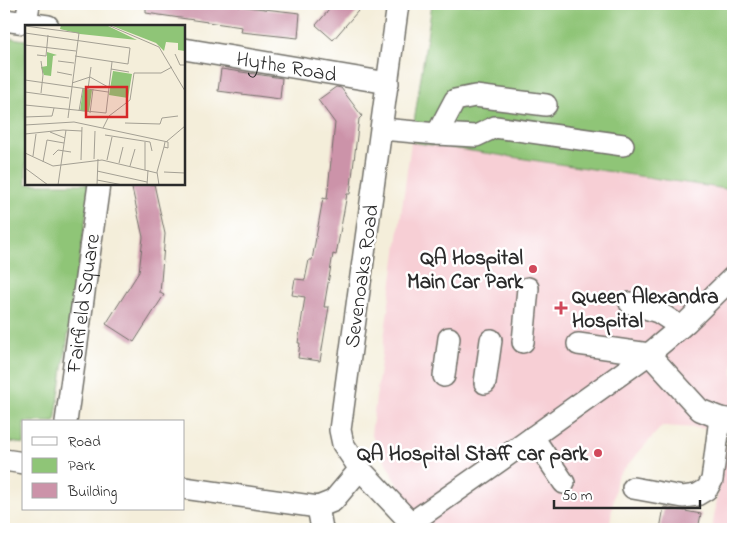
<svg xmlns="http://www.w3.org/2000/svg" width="737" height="533" viewBox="0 0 737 533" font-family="'Indie Flower',sans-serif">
	<rect width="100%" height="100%" fill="#fff"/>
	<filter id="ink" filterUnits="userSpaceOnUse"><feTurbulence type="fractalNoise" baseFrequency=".02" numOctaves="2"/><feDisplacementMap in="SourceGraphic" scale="10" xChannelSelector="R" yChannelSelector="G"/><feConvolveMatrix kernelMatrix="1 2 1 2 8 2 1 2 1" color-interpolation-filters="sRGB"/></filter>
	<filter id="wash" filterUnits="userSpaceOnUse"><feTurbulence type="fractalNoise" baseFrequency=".0096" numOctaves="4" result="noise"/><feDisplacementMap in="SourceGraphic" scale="20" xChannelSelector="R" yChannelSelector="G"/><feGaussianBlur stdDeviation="1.12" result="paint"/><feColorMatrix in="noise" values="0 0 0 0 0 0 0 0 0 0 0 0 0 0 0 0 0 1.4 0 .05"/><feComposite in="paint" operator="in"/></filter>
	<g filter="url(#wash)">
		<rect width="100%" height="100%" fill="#f4eeda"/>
		<!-- built -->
		<path fill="#f7cfd5" d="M411 142 733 190V430L662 426 617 477 609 529H421L371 434Z
			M726 445H733V529H712Z"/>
		<!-- green -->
		<path fill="#8fc577" stroke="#5d7851" d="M432 4H733V190L411 142Z
			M4 37 26 40V184H91L55 422H24V444L4 441Z"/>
		<g id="blocks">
			<!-- building -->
			<path fill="#cc93a9" d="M146 4H238V6L300 13 298 38 241 32 242 27 146 13Z
				M334 4H364L333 40 316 25Z
				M221 69 282 78 280 99 218 91Z
				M336 87 341 88 362 116 359 119 350 194H347L336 255 333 254 324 307H329L320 361 298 358 300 343H298L305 297 292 295 295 279 305 280 309 260H312L323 198 327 199 335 123 318 100Z
				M131 184H154L165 234 160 293 164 295 134 342 106 324 139 272 143 237Z
				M664 507 701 514 698 529H660Z"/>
		</g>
	</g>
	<g filter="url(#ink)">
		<use href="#blocks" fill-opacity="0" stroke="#716f68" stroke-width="1"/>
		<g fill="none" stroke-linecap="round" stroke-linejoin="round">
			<defs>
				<g id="minor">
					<path d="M398 4 340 430 343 444 360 469 411 523"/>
					<path d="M4 20 48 26"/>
					<path d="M26 23 29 4"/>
					<path id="s1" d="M184 49 388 83"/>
					<path d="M382 129 437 134 455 100 475 96 546 105"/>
					<path d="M437 134 476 136 495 127 623 145"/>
					<path d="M630 303 658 312 681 327"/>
					<path d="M523 342 528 288"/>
					<path d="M578 344 649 354 700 410 720 418 733 420"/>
					<path d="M444 376 449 338"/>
					<path d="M485 383 491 340"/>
					<path id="s2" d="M66 422 99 184"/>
					<path d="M533 437 564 483"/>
					<path d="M4 460 24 463"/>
					<path d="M184 488 318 507 333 501 360 469"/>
					<path d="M633 488 683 497 697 495 707 489 712 480 720 418"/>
					<path d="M318 507 322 529"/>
					<path d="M406 529 411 523 498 462 649 354 687 322 733 277"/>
				</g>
			</defs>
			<!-- minor casing -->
			<use href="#minor" stroke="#716f68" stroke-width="24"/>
			<!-- minor -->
			<use href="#minor" stroke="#fff" stroke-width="21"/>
		</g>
	</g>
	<!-- markers -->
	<g fill="#d1495b" stroke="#fff" stroke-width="2">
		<circle cx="533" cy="269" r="5"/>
		<path d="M558.5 300.5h5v5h5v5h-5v5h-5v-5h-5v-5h5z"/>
		<circle cx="598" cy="453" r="5"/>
	</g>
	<g text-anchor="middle" stroke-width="5" stroke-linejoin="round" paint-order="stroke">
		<!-- street labels -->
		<g font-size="21" fill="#2b2b2b" stroke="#fff">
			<text dy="7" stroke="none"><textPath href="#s1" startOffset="104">Hythe Road</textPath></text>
			<text transform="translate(361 276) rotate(-82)" y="7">Sevenoaks Road</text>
			<text dy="7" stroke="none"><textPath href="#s2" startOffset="120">Fairfield Square</textPath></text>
		</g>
		<!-- poi labels -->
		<g font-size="21" font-weight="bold" fill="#2b2b2b" stroke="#fff" text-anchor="end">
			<text x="523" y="264">QA Hospital<tspan x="523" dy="24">Main Car Park</tspan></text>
			<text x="572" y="303" text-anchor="start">Queen Alexandra<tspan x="572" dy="24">Hospital</tspan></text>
			<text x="588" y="460">QA Hospital Staff car park</text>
		</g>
	</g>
	<!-- overview -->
	<g transform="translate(25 25)">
		<rect width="160" height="160" fill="#f4eeda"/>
		<path d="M36 0H81L112 15 55 9 35 4ZM85 0 160 1V26L153 25V18L141 17 139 26 131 18ZM22 27 32 30 28 31 26 51 19 50 16 42 22 41ZM88 46 107 49 103 73 84 70ZM58 64 67 65 64 87 55 86Z" fill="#8fc577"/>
		<path fill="none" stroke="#a4a094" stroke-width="1" d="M83 0 134 22 160 66M142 0 160 1M0 1 54 8 43 93M0 8 105 23 103 39 50 31M0 20 51 26M150 29 155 40H160M12 30 21 31 23 10M33 36 49 38M86 44 104 47M32 47 47 50M0 55 83 67M47 58 65 52 83 62M63 64 66 42M0 67 44 73M16 68 18 50 16 36M0 80 81 88M54 86 58 63M65 88 68 64M81 88 87 37M0 92 27 91 29 83M100 98 135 99 137 93 153 91M0 100 49 97 143 117V123L139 122 140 117M78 103 84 91 105 75 109 48H136L147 42M25 107 40 113M0 109 38 105 57 106M80 110 125 117 127 126M141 117 160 101M0 128 28 141 77 135 132 148M28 130 33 125 46 127M8 131 11 109M69 134 70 106M56 135 57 102M82 135 87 112M18 137 22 115 39 118M94 138 98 122M105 141 110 124M0 143 23 160M120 145V117M72 146 122 157M139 147 160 148M72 155 98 160M33 160 41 105M72 160 73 134M122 160 123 145M134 160 132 147 139 122"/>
		<path fill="#d62828" fill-opacity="0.15" stroke="#d62828" stroke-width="2.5" d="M61 62H102V92H61Z"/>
		<rect width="160" height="160" fill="none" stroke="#2b2b2b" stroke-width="2.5"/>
	</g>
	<!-- margin -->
	<rect width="737" height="533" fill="none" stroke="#fff" stroke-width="20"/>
	<!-- legend -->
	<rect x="22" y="420" width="162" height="90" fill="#ffffff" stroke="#aaaaaa"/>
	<rect x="32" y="437" width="25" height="8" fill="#ffffff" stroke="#aaaaaa"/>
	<text x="68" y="446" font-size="15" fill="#2b2b2b">Road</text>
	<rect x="32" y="458" width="25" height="15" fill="#8fc577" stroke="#aaaaaa"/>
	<text x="68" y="470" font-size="15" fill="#2b2b2b">Park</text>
	<rect x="32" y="483" width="25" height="15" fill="#cc93a9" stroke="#aaaaaa"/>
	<text x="68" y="496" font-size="15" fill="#2b2b2b">Building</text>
	<!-- scale -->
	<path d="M554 500v8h146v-8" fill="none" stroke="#2b2b2b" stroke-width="2.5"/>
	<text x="562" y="500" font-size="15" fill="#2b2b2b" stroke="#ffffff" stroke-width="4" paint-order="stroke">50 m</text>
</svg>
